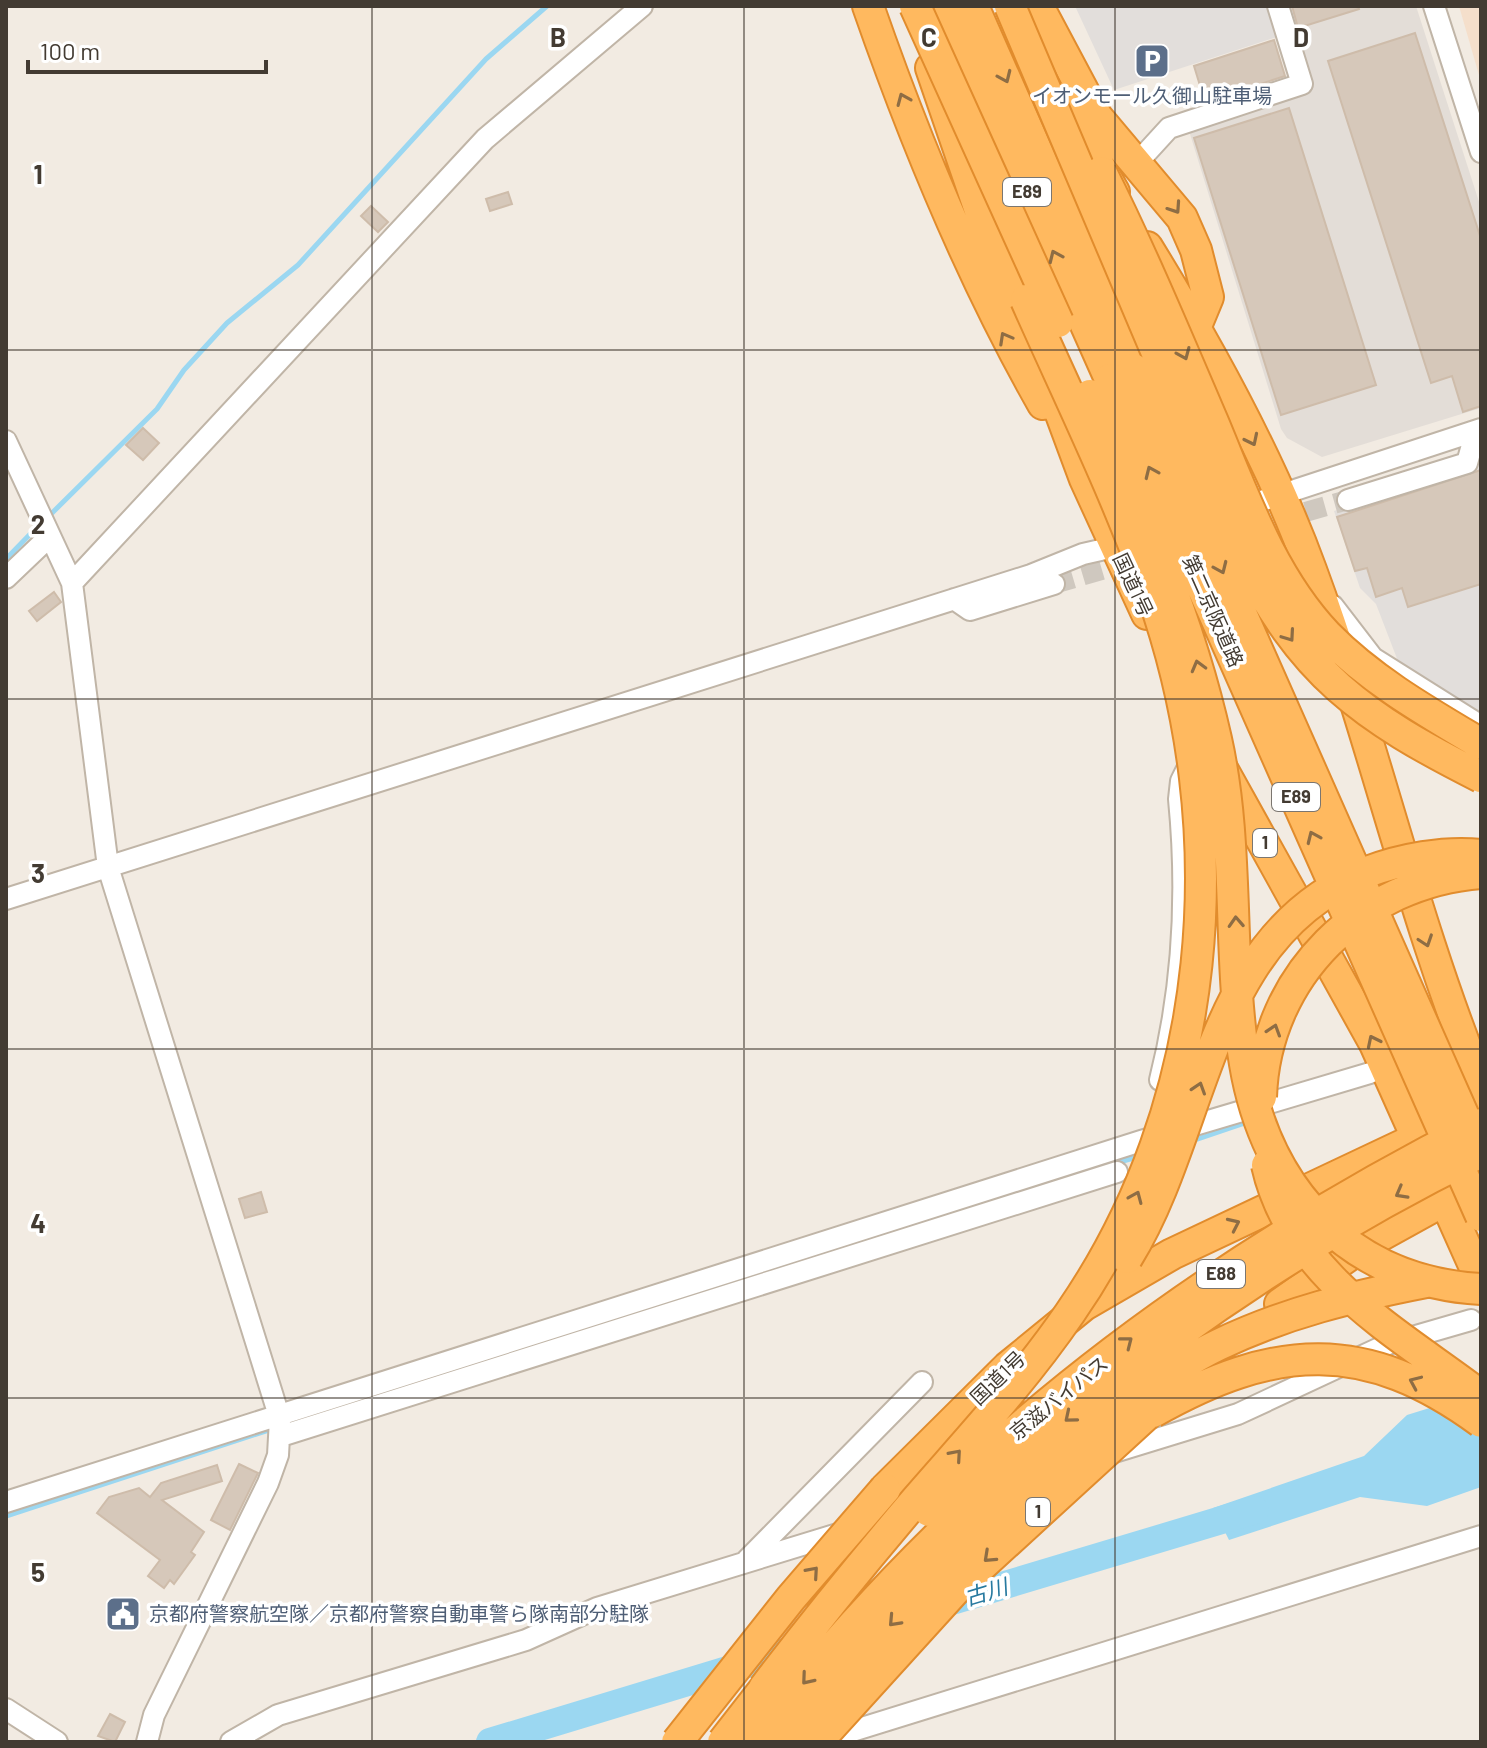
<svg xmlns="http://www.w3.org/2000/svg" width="1487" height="1748" viewBox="0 0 1487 1748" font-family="Barlow,'Noto Sans JP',sans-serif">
	<rect width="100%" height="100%" fill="#f2ebe2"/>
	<!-- commercial -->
	<path fill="#f5dfcb" d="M1459 6H1481V82Z"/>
	<!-- industrial -->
	<path fill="#e3ddd7" d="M1287 6H1416L1481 208V408L1322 457 1287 438 1281 429 1190 134 1195 124 1312 89Z"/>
	<!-- parking -->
	<path fill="#e2dedb" d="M1075 6H1283L1292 32 1114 90Z
		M1481 464V717L1401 669 1376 604 1360 588 1334 511Z"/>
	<!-- water -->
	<path fill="#9bd7f1" d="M1481 1392V1487L1427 1506 1360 1497 1229 1540 1213 1508 1364 1456 1407 1415Z"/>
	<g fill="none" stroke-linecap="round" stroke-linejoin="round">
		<!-- stream -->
		<path stroke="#9bd7f1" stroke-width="5" d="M47 518 157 409 184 370 227 323 298 265 486 59 547 6
			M6 559 39 525
			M1189 1142 1248 1122
			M1116 1163 1137 1157
			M898 1229 1023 1191
			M426 1380 595 1325
			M6 1516 275 1428"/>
		<!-- river -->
		<path stroke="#9bd7f1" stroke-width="28" d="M935 1606 1255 1510
			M490 1742 803 1647"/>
	</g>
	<!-- building -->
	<path fill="#d6c8ba" stroke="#cebcaa" stroke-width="2" d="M1292 6H1358L1359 9 1298 28Z
		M1415 33 1481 239V406L1463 412 1452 376 1431 383 1328 61Z
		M1274 40 1285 76 1205 102 1194 66Z
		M1289 108 1376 385 1281 415 1194 138Z
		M508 192 512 204 490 211 486 199Z
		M371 206 388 222 378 232 361 216Z
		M143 428 159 443 143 460 126 445Z
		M1481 470V584L1408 607 1402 588 1376 597 1367 568 1355 571 1337 517Z
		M54 592 61 602 37 621 29 611Z
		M261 1192 267 1212 245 1218 239 1199Z
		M239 1464 258 1473 230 1530 211 1520Z
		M217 1465 222 1481 162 1500 204 1532 191 1552 195 1555 174 1584 170 1580 164 1588 148 1576 160 1560 97 1513 109 1497 139 1488 150 1497 161 1483Z
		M110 1714 125 1722 115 1742 98 1736Z"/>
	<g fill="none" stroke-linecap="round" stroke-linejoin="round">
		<!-- minor-tunnel -->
		<path stroke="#cfc8bf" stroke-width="20" stroke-dasharray="20 10" stroke-linecap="butt" d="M1248 528 1348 500
			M1054 584 1132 561"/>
		<defs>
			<path id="minor" d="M1434 6 1481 152
				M1137 163 1169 128 1302 84 1278 6
				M6 441 72 583 108 867 280 1419 278 1455 268 1483 154 1715 147 1742
				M1348 500 1467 463 1476 431
				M1237 509 1481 429
				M6 578 49 537
				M72 583 485 139 642 6
				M954 599 970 610 1054 584
				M1333 606 1373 658 1481 726
				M6 899 1031 575 1083 554 1127 544
				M1160 1080C1183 989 1188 892 1179 799L1181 781 1191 761
				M281 1436 1117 1172
				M1111 1453 1238 1414 1388 1344 1471 1320
				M6 1502 1141 1141 1370 1073
				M747 1560 922 1382
				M6 1709 57 1742
				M820 1741 1481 1536
				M231 1742 278 1715 526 1640 597 1608 903 1514"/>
			<path id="highway" d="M868 6C914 138 974 283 1043 404
				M944 6 1110 379
				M973 6 1133 369
				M1038 6 1097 117 1182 218 1196 250 1208 297 1196 326
				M931 68 987 231 1028 330
				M1060 98 1114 192
				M1147 247C1208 346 1271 460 1311 570 1374 740 1412 918 1481 1086
				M1045 371 1085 479 1147 614
				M1220 765 1375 1044 1481 1281
				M1280 1304 1365 1244 1461 1191
				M885 1489 1008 1367 1084 1305 1172 1254 1481 1108"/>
		</defs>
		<!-- minor casing -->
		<use href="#minor" stroke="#c0b5a7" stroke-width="24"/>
		<!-- highway casing -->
		<use href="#highway" stroke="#e18c2d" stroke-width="34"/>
		<!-- minor -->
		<use href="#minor" stroke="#fff" stroke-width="20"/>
		<!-- highway -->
		<use href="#highway" stroke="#ffb95f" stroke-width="30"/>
		<defs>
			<path id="highway-bridge" d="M915 6 1058 322
				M1010 6 1241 551C1301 674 1362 717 1481 777
				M1101 172C1142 254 1177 338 1213 422 1244 496 1271 576 1327 635 1371 680 1427 712 1481 744
				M1133 369 1477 1146
				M1110 379 1481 1216
				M1090 395C1141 508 1189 618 1216 739 1240 846 1227 957 1245 1064 1266 1190 1350 1282 1481 1289
				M1261 1097C1265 975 1362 882 1481 873
				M1267 1165C1292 1277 1397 1332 1481 1396
				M1127 1258C1207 1128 1205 935 1367 872 1402 859 1444 851 1481 855
				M1153 1412C1275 1343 1365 1337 1481 1422
				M929 1511C1090 1352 1280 1226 1481 1124
				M764 1688C813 1624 864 1561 916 1500 969 1439 1024 1380 1070 1313 1214 1105 1236 831 1152 594 1117 494 1069 397 1026 300
				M677 1742 791 1598 885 1489
				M723 1742 776 1674
				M756 1742C947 1493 1200 1290 1481 1152
				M788 1742C870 1639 963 1545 1062 1459 1110 1417 1160 1373 1218 1345 1284 1313 1354 1296 1426 1282
				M817 1742 956 1589 1167 1396"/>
		</defs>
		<!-- highway-bridge casing -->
		<use href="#highway-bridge" stroke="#e18c2d" stroke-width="34" stroke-linecap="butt"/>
		<!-- highway-bridge -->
		<use href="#highway-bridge" stroke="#ffb95f" stroke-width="30"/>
	</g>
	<!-- one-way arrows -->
	<defs><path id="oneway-chevron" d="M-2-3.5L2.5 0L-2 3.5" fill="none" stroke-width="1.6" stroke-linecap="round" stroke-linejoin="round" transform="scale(2)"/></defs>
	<g stroke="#8e6d44">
		<use href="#oneway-chevron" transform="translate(1005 77) rotate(66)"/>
		<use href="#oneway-chevron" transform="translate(903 99) rotate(-113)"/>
		<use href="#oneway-chevron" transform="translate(1175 208) rotate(56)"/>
		<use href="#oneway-chevron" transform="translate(1055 256) rotate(-114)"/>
		<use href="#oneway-chevron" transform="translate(1005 338) rotate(-119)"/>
		<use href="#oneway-chevron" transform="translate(1184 354) rotate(67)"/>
		<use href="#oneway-chevron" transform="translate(1252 440) rotate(64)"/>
		<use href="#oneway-chevron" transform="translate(1151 472) rotate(-114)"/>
		<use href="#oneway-chevron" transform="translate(1221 568) rotate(66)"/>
		<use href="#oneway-chevron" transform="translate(1289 636) rotate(55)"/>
		<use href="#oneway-chevron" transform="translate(1198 666) rotate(-105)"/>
		<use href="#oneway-chevron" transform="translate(1313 837) rotate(-114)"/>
		<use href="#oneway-chevron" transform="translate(1236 922) rotate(-93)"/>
		<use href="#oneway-chevron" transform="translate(1426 941) rotate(71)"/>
		<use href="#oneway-chevron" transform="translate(1274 1030) rotate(-72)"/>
		<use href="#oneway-chevron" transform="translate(1373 1041) rotate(-116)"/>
		<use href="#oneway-chevron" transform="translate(1199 1088) rotate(-72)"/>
		<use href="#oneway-chevron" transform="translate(1401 1193) rotate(151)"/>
		<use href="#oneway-chevron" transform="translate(1136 1197) rotate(-67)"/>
		<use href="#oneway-chevron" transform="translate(1234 1224) rotate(-25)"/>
		<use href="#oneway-chevron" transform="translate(1127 1342) rotate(-38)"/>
		<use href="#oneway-chevron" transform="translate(1415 1382) rotate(-156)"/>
		<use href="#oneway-chevron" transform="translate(1070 1417) rotate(140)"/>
		<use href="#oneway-chevron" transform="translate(956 1455) rotate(-49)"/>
		<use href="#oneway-chevron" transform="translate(989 1557) rotate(137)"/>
		<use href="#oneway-chevron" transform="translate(813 1572) rotate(-49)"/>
		<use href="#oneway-chevron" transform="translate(894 1621) rotate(133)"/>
		<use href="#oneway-chevron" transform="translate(807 1679) rotate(130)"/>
	</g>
	<!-- grid -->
	<path fill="none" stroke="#433b32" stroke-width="2" stroke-opacity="0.55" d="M372 6V1742M744 6V1742M1115 6V1742M6 350H1481M6 699H1481M6 1049H1481M6 1398H1481"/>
	<!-- icons -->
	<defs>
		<symbol id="parking-square" viewBox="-11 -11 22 22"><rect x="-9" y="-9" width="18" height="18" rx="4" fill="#5c6f8a" stroke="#fff"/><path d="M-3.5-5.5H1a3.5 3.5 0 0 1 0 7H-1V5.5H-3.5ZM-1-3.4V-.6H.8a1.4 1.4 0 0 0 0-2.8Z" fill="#fff"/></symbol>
		<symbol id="civic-square" viewBox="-11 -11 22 22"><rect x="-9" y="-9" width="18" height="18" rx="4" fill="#5c6f8a" stroke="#fff"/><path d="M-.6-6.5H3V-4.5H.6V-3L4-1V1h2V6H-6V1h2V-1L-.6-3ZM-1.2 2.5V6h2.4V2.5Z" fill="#fff"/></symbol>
	</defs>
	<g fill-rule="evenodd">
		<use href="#parking-square" x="1132" y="41" width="40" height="40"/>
		<use href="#civic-square" x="103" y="1594" width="40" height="40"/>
	</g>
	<g text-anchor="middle" stroke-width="7" stroke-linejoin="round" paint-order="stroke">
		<!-- shield labels -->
		<g fill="#fff" stroke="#7b7670" stroke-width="2">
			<rect x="1003" y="178" width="48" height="28" rx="6"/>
			<rect x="1272" y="783" width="48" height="28" rx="6"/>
			<rect x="1253" y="829" width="24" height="28" rx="6"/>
			<rect x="1197" y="1260" width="48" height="28" rx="6"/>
			<rect x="1026" y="1498" width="24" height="28" rx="6"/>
		</g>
		<g font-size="18" font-weight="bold" fill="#433b32">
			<text x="1027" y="198">E89</text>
			<text x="1296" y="803">E89</text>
			<text x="1265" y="849">1</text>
			<text x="1221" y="1280">E88</text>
			<text x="1038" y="1518">1</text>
		</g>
		<!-- service labels -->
		<g font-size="20" fill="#4e5e75" stroke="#fff">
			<text x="1152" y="103">イオンモール久御山駐車場</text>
			<text x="149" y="1621" text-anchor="start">京都府警察航空隊／京都府警察自動車警ら隊南部分駐隊</text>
		</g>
		<!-- street labels -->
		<g font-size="20" fill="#433b32" stroke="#fff">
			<text transform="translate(1133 585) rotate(65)" y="7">国道1号</text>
			<text transform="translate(1213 611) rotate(66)" y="7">第二京阪道路</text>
			<text transform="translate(998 1378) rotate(-44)" y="7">国道1号</text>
			<text transform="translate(1059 1398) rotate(-39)" y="7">京滋バイパス</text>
		</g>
		<!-- water labels -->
		<g font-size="22" font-style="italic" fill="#287aa0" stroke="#fff">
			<text transform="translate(986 1592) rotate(-17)" y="8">古川</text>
		</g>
	</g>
	<g font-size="26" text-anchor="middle" font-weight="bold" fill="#433b32" stroke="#fff" stroke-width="7" stroke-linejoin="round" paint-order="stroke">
		<text x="558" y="47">B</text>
		<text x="929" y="47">C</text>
		<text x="1301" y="47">D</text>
		<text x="38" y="184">1</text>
		<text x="38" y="534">2</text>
		<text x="38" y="883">3</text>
		<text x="38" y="1233">4</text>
		<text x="38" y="1582">5</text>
	</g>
	<!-- border -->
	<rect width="1487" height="1748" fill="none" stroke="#433b32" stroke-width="16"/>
	<!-- scale -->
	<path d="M28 60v12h238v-12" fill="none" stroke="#433b32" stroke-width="4"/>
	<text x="40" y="60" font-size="24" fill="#433b32" stroke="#ffffff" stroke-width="6" paint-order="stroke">100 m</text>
</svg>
